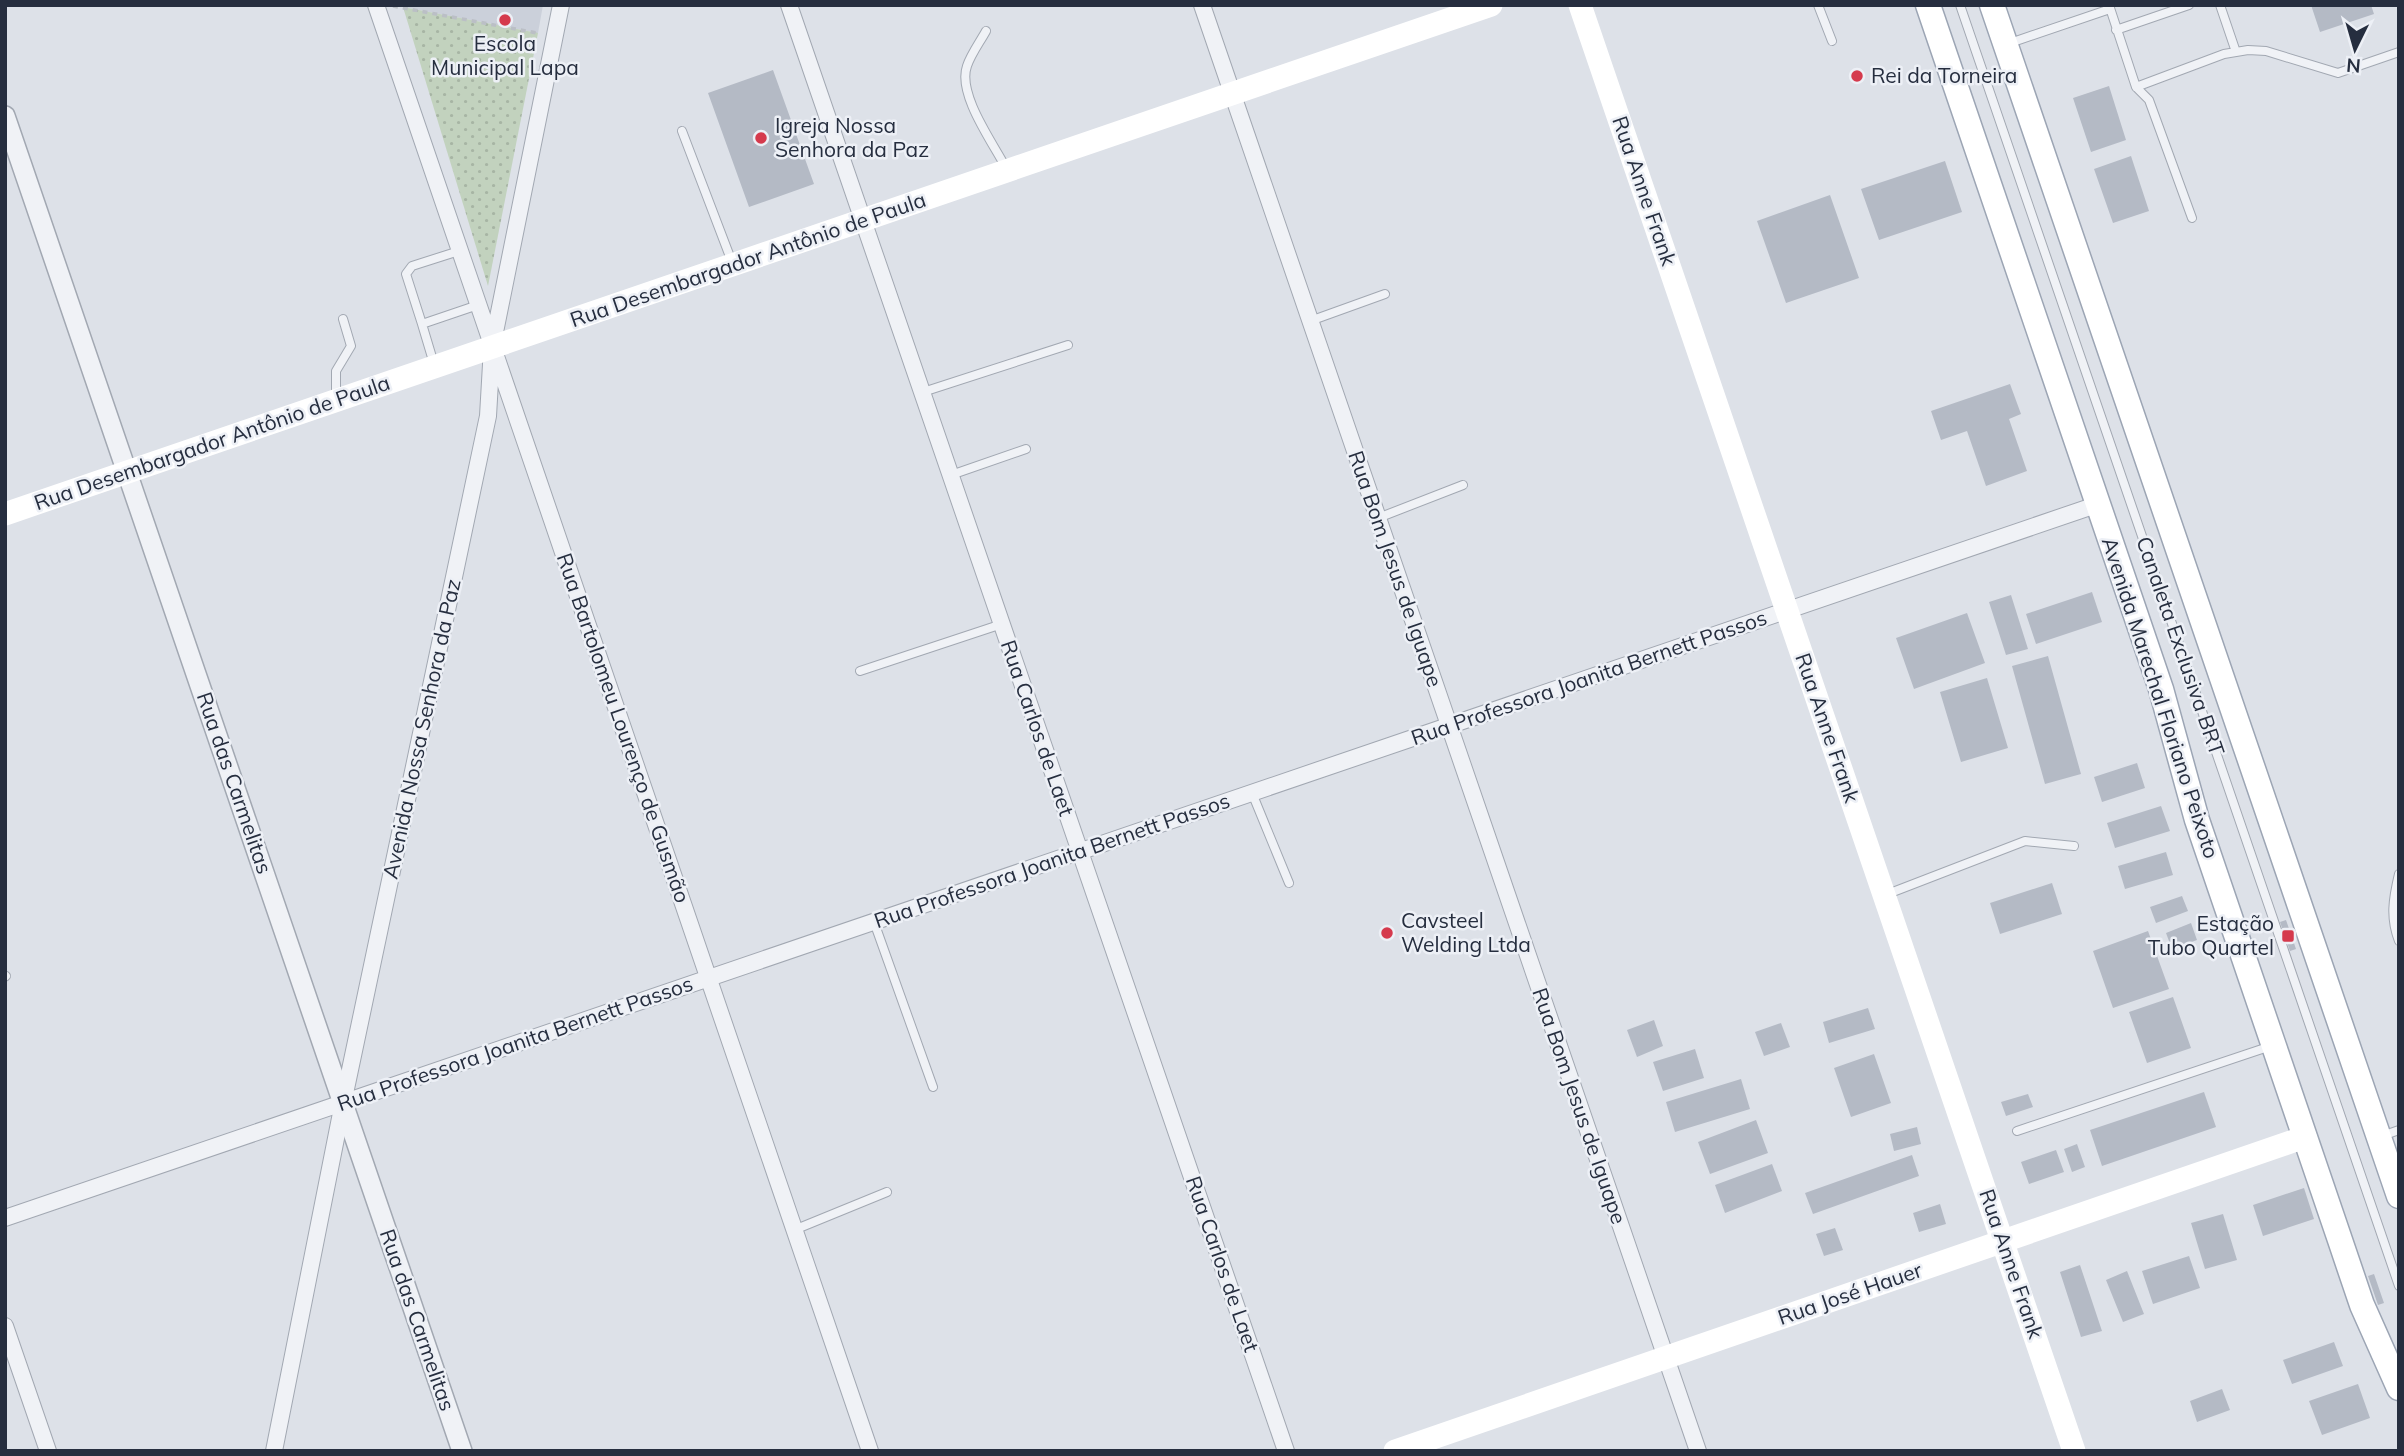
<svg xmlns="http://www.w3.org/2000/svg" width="2404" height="1456" viewBox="0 0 2404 1456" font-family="Mulish,sans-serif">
	<defs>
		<pattern id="park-dots" width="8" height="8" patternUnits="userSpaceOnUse" patternTransform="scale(1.75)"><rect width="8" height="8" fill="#c2d2be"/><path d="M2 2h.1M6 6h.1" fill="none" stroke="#a7b5a4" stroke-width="1.8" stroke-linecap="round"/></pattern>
	</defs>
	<rect width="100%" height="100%" fill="#dde1e8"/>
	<!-- built -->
	<path fill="#cbd0da" d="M402 5H543L538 33 403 7Z"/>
	<!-- park -->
	<path fill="url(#park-dots)" d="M403 7 538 33 488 286Z"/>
	<!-- building -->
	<path fill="#b4bac5" d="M2311 5H2371L2374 14 2320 32Z
		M773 70 814 184 749 207 708 93Z
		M2109 86 2126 140 2091 152 2073 98Z
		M2131 156 2149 211 2113 223 2094 169Z
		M1945 161 1962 212 1879 240 1861 189Z
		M1830 195 1859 278 1786 303 1757 221Z
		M2010 384 2021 414 2009 419 2027 471 1986 486 1967 431 1941 440 1931 411Z
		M2092 592 2102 622 2036 644 2026 614Z
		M2011 595 2028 649 2006 655 1989 602Z
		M1967 613 1985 663 1914 689 1896 638Z
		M2048 656 2081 774 2045 784 2012 666Z
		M1987 678 2008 748 1961 762 1940 692Z
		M2137 763 2145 788 2102 802 2094 777Z
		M2161 806 2170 831 2115 848 2107 823Z
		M2166 852 2173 875 2125 889 2118 866Z
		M2052 883 2062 914 2000 934 1990 903Z
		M2182 896 2188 911 2156 923 2150 907Z
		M2286 920 2296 949 2290 951 2280 922Z
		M2191 923 2197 940 2172 949 2166 933Z
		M2148 931 2169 989 2113 1008 2093 951Z
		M2173 997 2191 1048 2147 1063 2129 1012Z
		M1868 1008 1875 1029 1829 1043 1823 1022Z
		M1654 1020 1663 1046 1637 1057 1627 1030Z
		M1781 1023 1790 1047 1764 1056 1755 1032Z
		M1695 1049 1704 1078 1663 1091 1653 1062Z
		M1874 1054 1891 1103 1851 1117 1834 1068Z
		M1741 1079 1750 1109 1675 1132 1666 1102Z
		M2204 1092 2216 1127 2102 1166 2090 1130Z
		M2028 1094 2033 1107 2006 1116 2001 1102Z
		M1756 1120 1768 1153 1710 1174 1698 1142Z
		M1917 1127 1921 1144 1894 1151 1890 1134Z
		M2077 1144 2085 1167 2072 1172 2064 1149Z
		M2056 1150 2064 1172 2029 1184 2021 1162Z
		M1912 1155 1919 1176 1813 1214 1805 1193Z
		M1772 1164 1782 1191 1725 1213 1715 1185Z
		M2304 1188 2314 1219 2263 1236 2253 1205Z
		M1940 1204 1946 1224 1919 1232 1913 1213Z
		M2223 1214 2237 1260 2205 1269 2191 1223Z
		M1835 1228 1843 1250 1824 1256 1816 1234Z
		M2189 1256 2200 1288 2153 1304 2142 1271Z
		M2080 1265 2102 1331 2081 1337 2060 1272Z
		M2127 1271 2144 1314 2123 1322 2106 1280Z
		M2374 1274 2384 1303 2378 1305 2368 1276Z
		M2334 1342 2343 1366 2292 1384 2283 1360Z
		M2358 1384 2370 1418 2322 1435 2309 1401Z
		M2222 1389 2230 1410 2197 1422 2190 1401Z"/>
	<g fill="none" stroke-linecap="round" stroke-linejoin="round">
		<defs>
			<path id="service" d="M1818 5 1832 41
				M1960 5 2399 1286
				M2109 5 2136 87 2149 100 2192 218
				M2220 5 2236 52
				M2116 30 2189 5
				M986 31C980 42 971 54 967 66 957 94 993 143 1006 168
				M2010 43 2110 9
				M2136 87 2224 54 2248 50 2266 51 2338 73 2399 52
				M682 131 732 262
				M1310 321 1385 294
				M422 324 406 274 412 266 459 251
				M434 364 422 324 478 305
				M923 392 1068 345
				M336 398V371L351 346 343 319
				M951 475 1026 449
				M1378 518 1463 485
				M860 671 1002 624
				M1252 793 1289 883
				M2399 874C2393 899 2390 918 2399 941
				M1885 895 2025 841 2074 846
				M874 922 933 1087
				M5 977 6 976
				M2017 1131 2271 1046
				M2382 1136 2399 1130
				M794 1230 887 1192"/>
			<path id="minor" d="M376 5 870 1451
				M789 5 1286 1451
				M1202 5 1698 1451
				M5 1218 2099 504
				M5 1326 48 1451
				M274 1451 343 1103 488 416 492 347 561 5"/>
			<path id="tertiary" d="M5 116 462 1451"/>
			<path id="primary" d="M1928 5 2161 689 2197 820 2340 1240 2362 1305 2399 1388
				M1992 5 2399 1196"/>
		</defs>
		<!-- service casing -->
		<use href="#service" stroke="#a2a8b2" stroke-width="10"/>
		<!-- minor casing -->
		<use href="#minor" stroke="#a2a8b2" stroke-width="18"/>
		<!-- tertiary casing -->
		<use href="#tertiary" stroke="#a2a8b2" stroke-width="22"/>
		<!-- primary casing -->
		<use href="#primary" stroke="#9ca5b4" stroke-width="27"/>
		<!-- path -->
		<path stroke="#bbbfc6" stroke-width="3.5" stroke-dasharray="5 5" stroke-linecap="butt" d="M393 6 537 33"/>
		<!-- service -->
		<use href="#service" stroke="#f0f2f6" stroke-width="8"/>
		<!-- minor -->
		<use href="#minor" stroke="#f0f2f6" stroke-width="16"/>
		<!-- tertiary -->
		<use href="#tertiary" stroke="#f0f2f6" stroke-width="19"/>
		<!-- secondary -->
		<path stroke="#fff" stroke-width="23" d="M1580 5 2074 1451
			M5 514 1491 5
			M1395 1451 2305 1137"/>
		<!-- primary -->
		<use href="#primary" stroke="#fff" stroke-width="24"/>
	</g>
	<!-- markers -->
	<g fill="#d53a4d" stroke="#edf0f6" stroke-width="2.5">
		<circle cx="505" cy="20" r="7"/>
		<circle cx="1857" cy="76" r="7"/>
		<circle cx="761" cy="138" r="7"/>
		<circle cx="1387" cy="933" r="7"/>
		<rect x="2281" y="929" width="14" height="14" rx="3.5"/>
	</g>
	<g text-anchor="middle" stroke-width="5" stroke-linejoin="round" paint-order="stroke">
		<!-- poi labels -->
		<g font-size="21" fill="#262e3f" stroke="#edf0f6" text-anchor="start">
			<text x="505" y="51" text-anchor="middle">Escola<tspan x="505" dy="24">Municipal Lapa</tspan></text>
			<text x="1871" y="83">Rei da Torneira</text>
			<text x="775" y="133">Igreja Nossa<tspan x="775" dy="24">Senhora da Paz</tspan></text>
			<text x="1401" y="928">Cavsteel<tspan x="1401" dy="24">Welding Ltda</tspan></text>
			<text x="2274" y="931" text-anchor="end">Estação<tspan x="2274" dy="24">Tubo Quartel</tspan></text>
		</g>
		<!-- street labels -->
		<g font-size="21" fill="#262e3f" stroke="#edf0f6">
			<text transform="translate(1644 191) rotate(71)" y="7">Rua Anne Frank</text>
			<text transform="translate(748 260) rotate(-19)" y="7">Rua Desembargador Antônio de Paula</text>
			<text transform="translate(212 443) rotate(-19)" y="7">Rua Desembargador Antônio de Paula</text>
			<text transform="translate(1395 569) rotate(71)" y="7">Rua Bom Jesus de Iguape</text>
			<text transform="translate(2180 646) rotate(71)" y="7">Canaleta Exclusiva BRT</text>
			<text transform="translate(1589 678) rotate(-19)" y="7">Rua Professora Joanita Bernett Passos</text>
			<text transform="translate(2160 698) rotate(72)" y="7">Avenida Marechal Floriano Peixoto</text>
			<text transform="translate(623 728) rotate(71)" y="7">Rua Bartolomeu Lourenço de Gusmão</text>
			<text transform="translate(1037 728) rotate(71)" y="7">Rua Carlos de Laet</text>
			<text transform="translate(1827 728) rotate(71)" y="7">Rua Anne Frank</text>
			<text transform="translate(422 729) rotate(-78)" y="7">Avenida Nossa Senhora da Paz</text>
			<text transform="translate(234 783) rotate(71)" y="7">Rua das Carmelitas</text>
			<text transform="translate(1052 861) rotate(-19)" y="7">Rua Professora Joanita Bernett Passos</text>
			<text transform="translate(515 1044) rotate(-19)" y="7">Rua Professora Joanita Bernett Passos</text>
			<text transform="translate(1579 1106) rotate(71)" y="7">Rua Bom Jesus de Iguape</text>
			<text transform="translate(1222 1264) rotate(71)" y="7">Rua Carlos de Laet</text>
			<text transform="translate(2011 1264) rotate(71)" y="7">Rua Anne Frank</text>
			<text transform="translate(1850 1294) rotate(-19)" y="7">Rua José Hauer</text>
			<text transform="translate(417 1320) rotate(71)" y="7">Rua das Carmelitas</text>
		</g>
	</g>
	<!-- border -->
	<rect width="2404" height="1456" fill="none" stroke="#262e3f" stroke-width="14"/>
	<!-- north arrow -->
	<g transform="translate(2355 49) rotate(185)" stroke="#edf0f6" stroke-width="5" paint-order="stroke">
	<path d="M0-5L12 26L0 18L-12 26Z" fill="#262e3f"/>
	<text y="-10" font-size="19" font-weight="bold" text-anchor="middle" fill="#262e3f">N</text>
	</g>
</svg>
